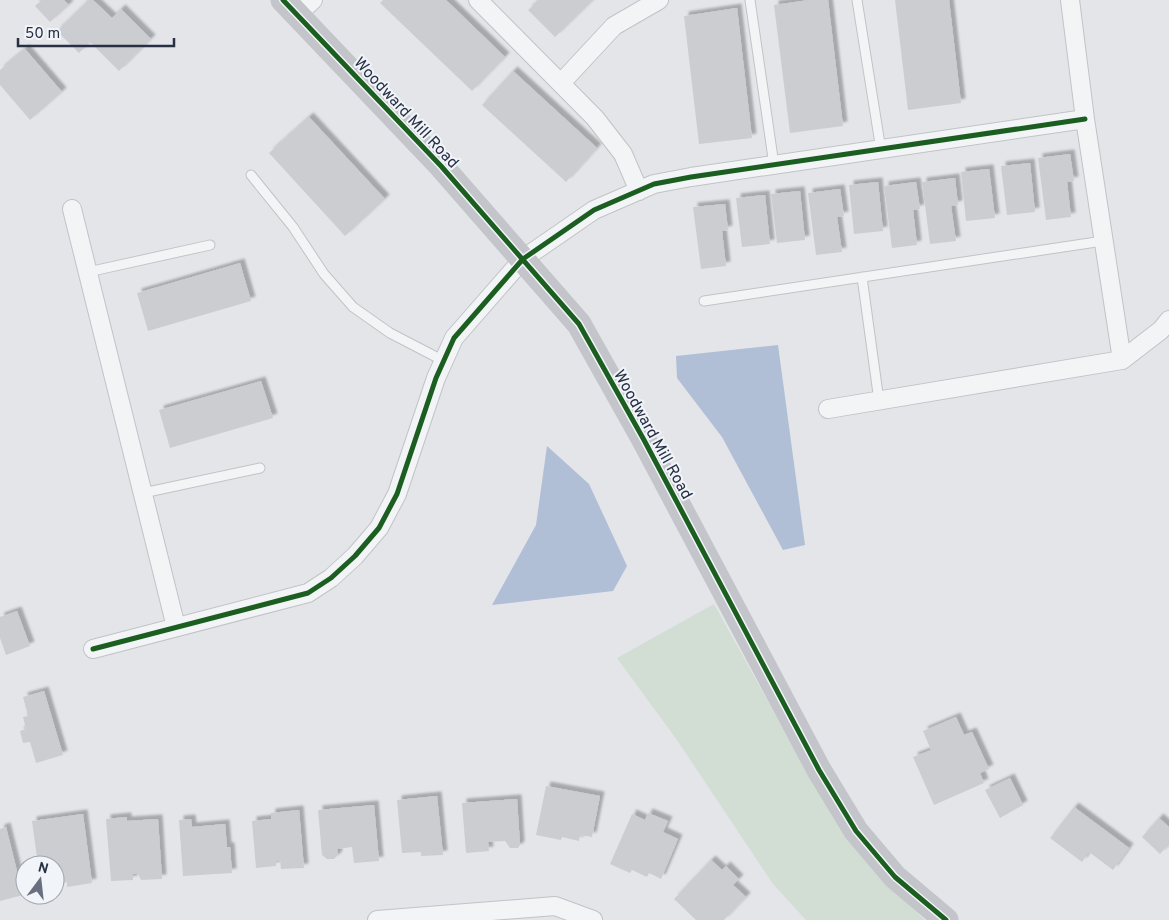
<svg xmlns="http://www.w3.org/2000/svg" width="1169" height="920" viewBox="0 0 1169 920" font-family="Overpass,sans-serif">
	<defs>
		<filter id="shadow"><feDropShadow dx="4.5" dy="-4.5" stdDeviation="1" flood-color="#0004"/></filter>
	</defs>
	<rect width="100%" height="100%" fill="#e3e5e9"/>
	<!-- green -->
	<path fill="#d2ddd4" d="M714 604 816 788 873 870 925 920H806L773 884 677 740 617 658Z"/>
	<!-- water -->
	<path fill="#b0bed6" d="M778 345 805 545 783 550 722 437 677 378 676 356Z
		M547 446 589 484 627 566 613 591 492 605 536 525Z"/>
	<!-- building -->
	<path fill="#cccdd1" filter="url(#shadow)" d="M42 0H64L69 5 50 22 35 6Z
		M89 0H93L112 18 121 9 151 39 119 71 90 42 79 53 57 31Z
		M383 0H446L505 57 472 91 380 3Z
		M539 0H593L555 37 528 10Z
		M809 0H828L843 126 790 133 774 5Z
		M895 0H949L961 103 908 110Z
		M737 8 752 138 699 144 684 16Z
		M25 49 62 92 30 120 0 85V70Z
		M513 71 597 148 566 182 482 105Z
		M309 117 385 199 345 236 269 153Z
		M1070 154 1074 181 1067 182 1071 217 1046 220 1038 158Z
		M1030 163 1035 212 1007 215 1001 166Z
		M989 169 995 218 966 221 961 172Z
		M955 178 958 205 951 206 956 241 930 244 922 182Z
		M878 182 883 231 854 234 849 185Z
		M916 182 920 209 913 210 917 245 892 248 884 186Z
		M840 189 844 216 837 217 842 252 816 255 808 193Z
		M800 191 805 240 777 243 771 194Z
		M765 195 770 244 742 247 736 198Z
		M725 204 728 230 722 231 726 266 701 269 693 207Z
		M240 263 251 301 148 331 137 293Z
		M261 381 273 418 170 448 159 410Z
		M17 611 30 646 6 655 0 638V617Z
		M44 691 63 755 36 763 30 742 23 743 20 731 26 729 23 717 28 716 23 697Z
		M956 717 964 735 972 732 989 769 980 773 984 783 934 805 913 757 931 750 923 731Z
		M1010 778 1023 805 1000 818 985 790Z
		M546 786 600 796 592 837 580 835 579 841 562 837 561 840 536 835Z
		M437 796 443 855 421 856V852L402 853 397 800Z
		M517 799 520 845 518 848H510L505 841 488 842 489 851 466 853 462 803Z
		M374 805 379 861 354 863 352 847 337 849 338 855 334 859H327L322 855 318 810Z
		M1074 807 1129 848 1113 870 1089 852 1082 862 1050 838Z
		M299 810 304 868 281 869 280 860 276 861V866L256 868 252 821 271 819V813Z
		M648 813 668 821 663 832 678 839 661 879 649 873 647 877 632 870 630 873 610 864 632 814 645 820Z
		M83 814 92 883 67 887V882L55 885V865H38L32 821Z
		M127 817V821L158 819 162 879 141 880 138 874H133V880L111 881 106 819Z
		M1159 818 1169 827V844L1160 854 1142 837Z
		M191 819 192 827 225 824 227 847H230L232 873 183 876 179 820Z
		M6 827 23 895 0 901V829Z
		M711 860 722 870 726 866 739 879 733 885 746 897 724 920H696L674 899Z"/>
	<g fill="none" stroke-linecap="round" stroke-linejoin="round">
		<defs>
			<path id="lane" d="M750 0 774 165
				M857 0 881 150
				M251 175 293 227 324 274 353 307 390 333 444 361
				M88 272 210 245
				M862 277 879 401
				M704 301 1103 241
				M143 493 260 468"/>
			<path id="street" d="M478 0 595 118 623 154 639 191
				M1070 0 1085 119 1122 360 1161 330 1169 320
				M297 15 313 0
				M561 83 614 26 659 0
				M72 209 176 627
				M828 409 1122 360
				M93 649 308 593 331 578 355 556 379 528 397 494 436 378 454 338 523 259 594 210 654 184 691 177 1085 119
				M377 920 555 906 593 920"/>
		</defs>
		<!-- lane casing -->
		<use href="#lane" stroke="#c1c3c7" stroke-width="11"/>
		<!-- street casing -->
		<use href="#street" stroke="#c1c3c7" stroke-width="20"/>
		<!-- lane -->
		<use href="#lane" stroke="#f3f4f6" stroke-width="9"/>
		<!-- street -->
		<use href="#street" stroke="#f3f4f6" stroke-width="18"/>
		<!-- secondary -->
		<path stroke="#c4c5ca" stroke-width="25" d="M283 0 441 166 579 324 644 440 819 770 856 831 895 877 946 920"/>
		<defs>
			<path id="cycleway" d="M283 0 441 166 579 324 644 440 819 770 856 831 895 877 946 920
				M93 649 308 593 331 578 355 556 379 528 397 494 436 378 454 338 523 259 594 210 654 184 691 177 1085 119"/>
		</defs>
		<!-- cycleway casing -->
		<use href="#cycleway" stroke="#f1f4f8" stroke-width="8"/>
		<!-- cycleway -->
		<use href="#cycleway" stroke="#1b5e20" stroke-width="5"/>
	</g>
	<g text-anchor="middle" stroke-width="4" stroke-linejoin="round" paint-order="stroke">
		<!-- street labels -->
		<g font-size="16" fill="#283044" stroke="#f1f4f8">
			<text transform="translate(407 112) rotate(47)" y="6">Woodward Mill Road</text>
			<text transform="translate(654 434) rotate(61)" y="6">Woodward Mill Road</text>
		</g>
	</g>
	<!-- north arrow -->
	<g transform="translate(40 880) rotate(15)"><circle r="24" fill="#f1f4f8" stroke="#a1a6b0"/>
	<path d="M0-4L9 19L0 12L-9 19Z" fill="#696f7e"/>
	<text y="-8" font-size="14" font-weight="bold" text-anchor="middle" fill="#283044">N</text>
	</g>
	<!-- scale -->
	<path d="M18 38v8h156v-8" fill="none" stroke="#283044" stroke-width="2.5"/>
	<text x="25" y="38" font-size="15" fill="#283044" stroke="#f1f4f8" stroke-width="4" paint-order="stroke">50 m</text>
</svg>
